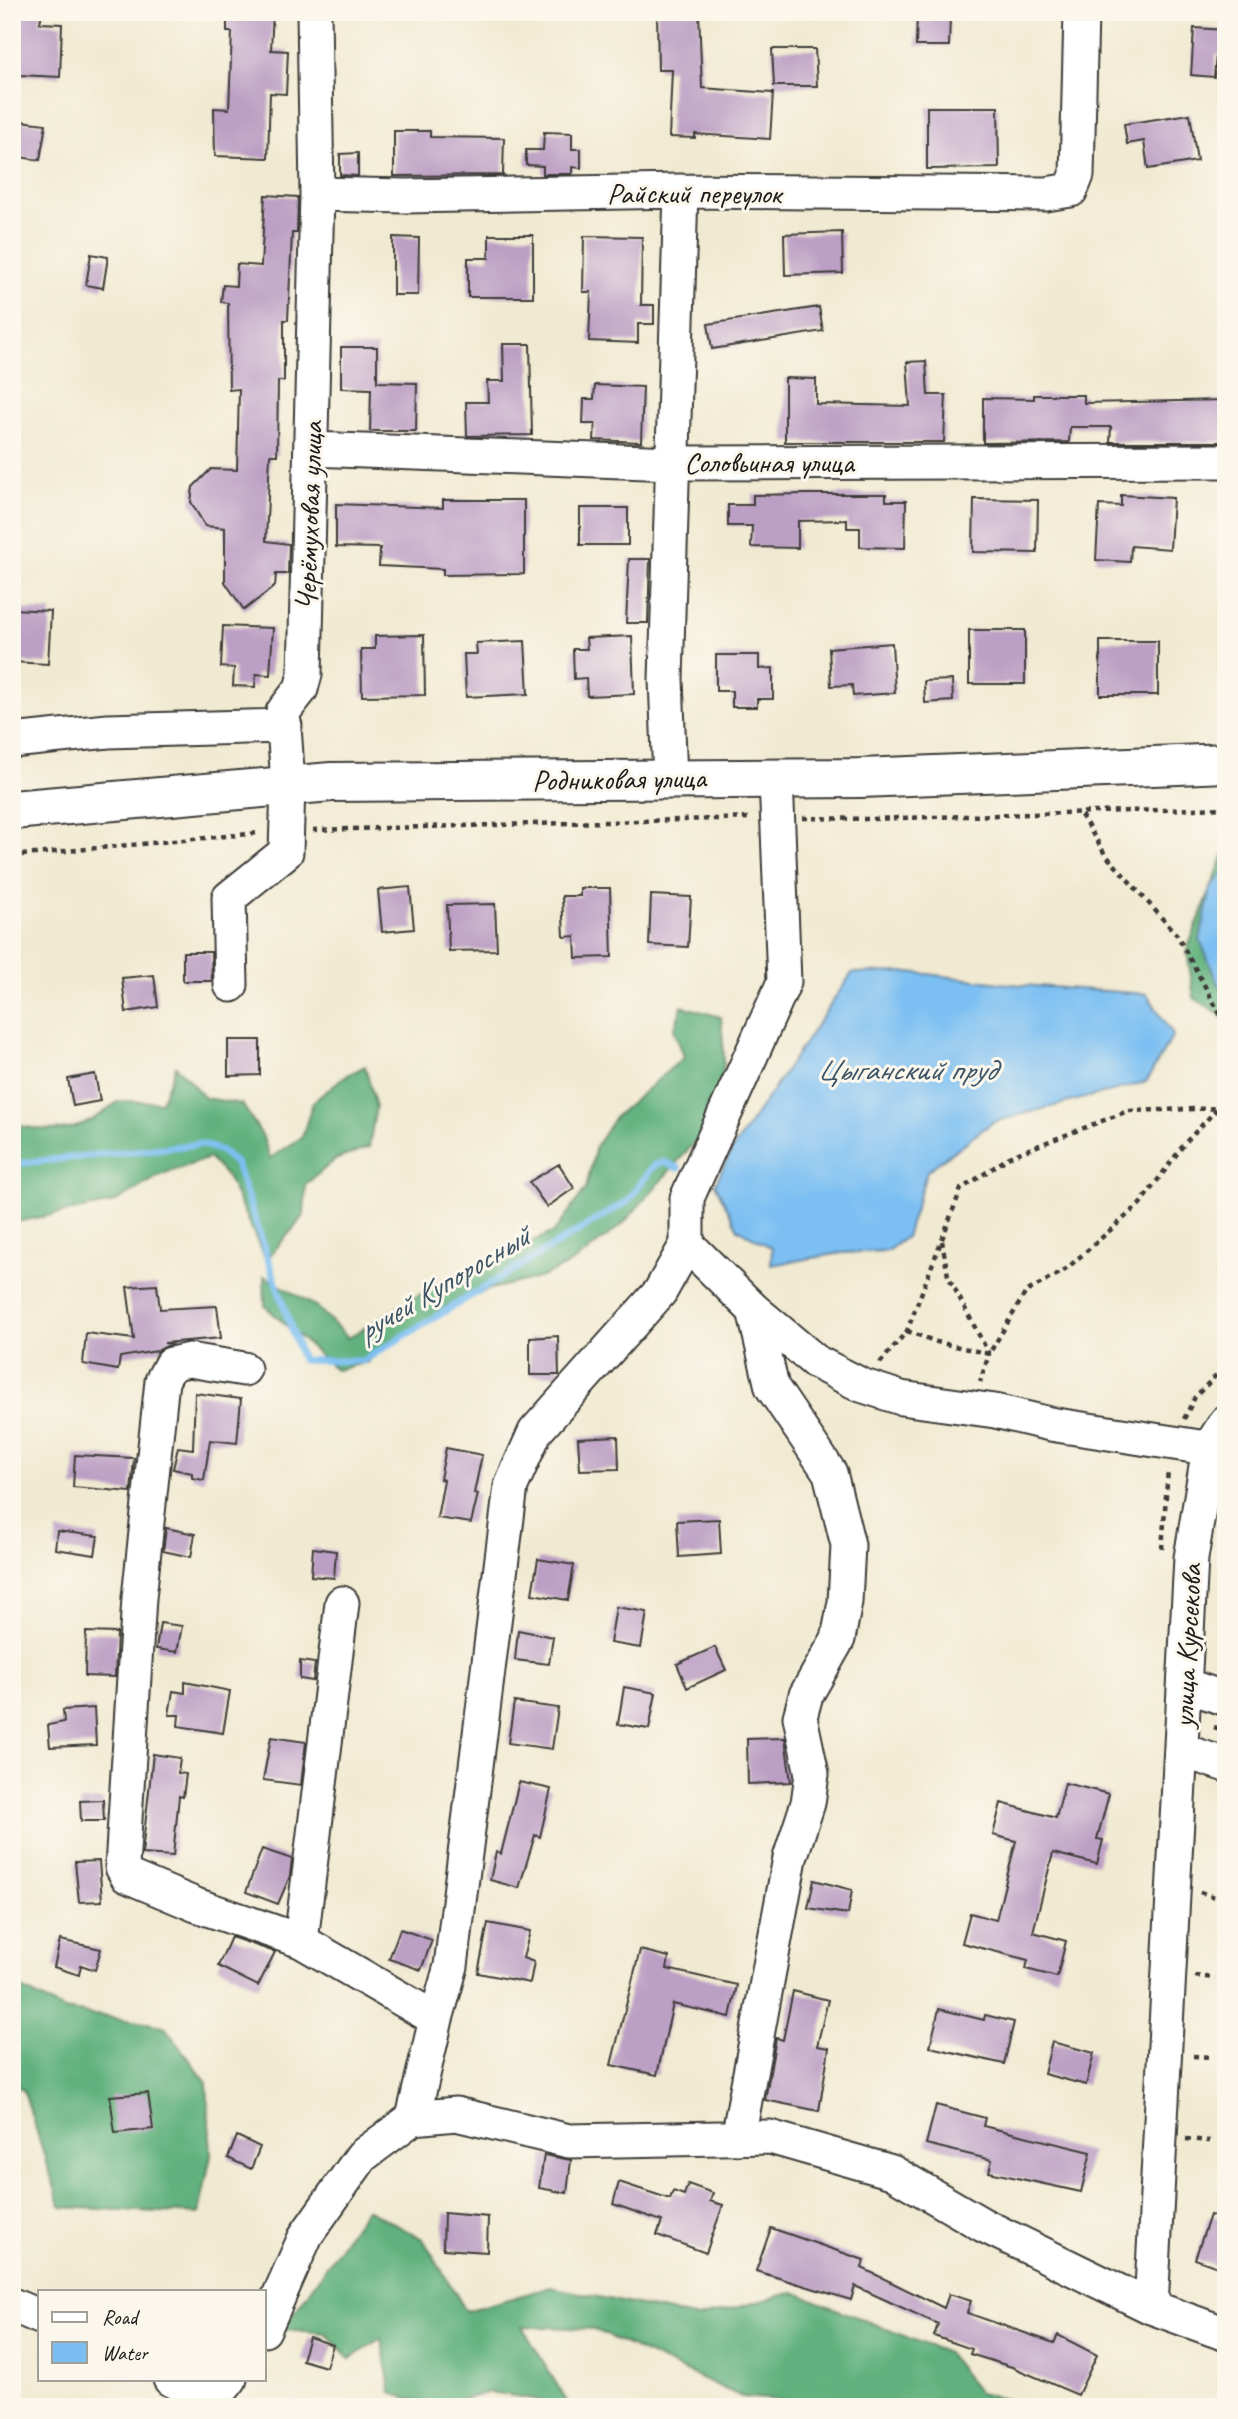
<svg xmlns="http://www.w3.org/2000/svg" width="1238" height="2419" viewBox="0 0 1238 2419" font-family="Caveat,sans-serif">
	<rect width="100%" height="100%" fill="#fbf7ec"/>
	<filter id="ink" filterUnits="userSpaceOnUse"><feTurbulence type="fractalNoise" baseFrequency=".0143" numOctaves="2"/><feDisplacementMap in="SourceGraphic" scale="14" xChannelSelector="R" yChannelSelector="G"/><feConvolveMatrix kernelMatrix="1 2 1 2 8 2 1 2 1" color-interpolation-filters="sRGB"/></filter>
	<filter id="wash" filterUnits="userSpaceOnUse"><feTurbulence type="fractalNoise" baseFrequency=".00686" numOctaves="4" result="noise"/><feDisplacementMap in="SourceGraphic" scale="28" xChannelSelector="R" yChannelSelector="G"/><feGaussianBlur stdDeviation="1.57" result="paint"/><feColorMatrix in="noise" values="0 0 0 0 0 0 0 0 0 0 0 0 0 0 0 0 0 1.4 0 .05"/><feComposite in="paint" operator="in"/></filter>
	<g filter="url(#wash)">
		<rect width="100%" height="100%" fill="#f1ead2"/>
		<!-- forest -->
		<path fill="#61b17d" stroke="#3e664c" stroke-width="2" d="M1226 849V1022L1218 1013 1194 998 1187 950Z
			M682 1006 721 1017 724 1055 721 1106 695 1142 622 1225 575 1261 542 1277 490 1289 447 1306 424 1327 389 1341 368 1362 336 1370 265 1306 264 1276 317 1307 348 1338 437 1284 554 1232 586 1188 596 1146 615 1117 684 1057 674 1030Z
			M176 1066 205 1098 242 1104 262 1135 270 1158 302 1137 313 1102 342 1078 365 1066 376 1107 369 1147 335 1160 306 1184 304 1216 266 1260 228 1178 209 1158 161 1175 113 1203 16 1222 12 1219V1124C59 1135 81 1133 118 1101L161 1102Z
			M12 1984 64 2010 164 2026 207 2083 211 2155 199 2214 61 2207 23 2089 12 2087Z
			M366 2209 423 2239 466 2311 551 2287 698 2318 794 2292 947 2353 979 2393 1039 2407H864L742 2397 593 2329 522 2326 569 2405 490 2392 436 2407 391 2393 381 2338 350 2359 326 2333 283 2329Z"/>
		<!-- water -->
		<path fill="#7bbff2" stroke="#4c6e87" stroke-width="2" d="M1226 870V991L1218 984 1200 940 1211 887Z
			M910 972 1009 984 1147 994 1173 1035 1146 1082 993 1122 927 1171 906 1237 887 1251 842 1253 771 1265 772 1248 738 1229 715 1184 732 1150 852 973Z"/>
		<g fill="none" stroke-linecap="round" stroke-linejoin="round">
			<!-- stream -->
			<path stroke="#7bbff2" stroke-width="7" d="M12 1164 201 1144 221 1151 236 1164 302 1360 362 1361 628 1201 654 1165 664 1162 678 1168"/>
		</g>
		<g id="blocks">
			<!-- building -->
			<path fill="#bc9fc4" d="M12 12H42L40 23 62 24 60 77 19 75V62H12Z
				M227 12H273L271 50 288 51 286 94 270 93 268 158 215 156 214 108 229 109 232 32H227Z
				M657 12H699L702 88 773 93 770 139 695 134V138L669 137 672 70H658Z
				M917 13 950 14 949 46H916Z
				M1194 28 1226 30V53L1216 55 1214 77 1191 75Z
				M772 49H815L817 86H774Z
				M927 107H998L999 168 927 169Z
				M1190 114 1197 161 1148 169 1144 141 1127 144 1124 124Z
				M12 120 46 124 40 160 12 156Z
				M394 131H430V137L504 138 503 175 394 176Z
				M544 132 572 133V149H581V168L572 167V174H543V166L526 165V150H543Z
				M358 153V176L340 175V154Z
				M265 195 298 197 297 233H292L288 320H284V381H278L277 455H270L266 541 289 544 288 574H276L275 586 244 610 225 582V528L205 526 191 502 193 487 211 469 237 470 239 389 229 390 228 303 221 302 223 285 236 286 237 264 261 266Z
				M842 232 843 273 785 275 784 234Z
				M489 235H533V297H468V258H489Z
				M584 236 642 237 641 305H654V324H638V343L589 341 591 292H583Z
				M393 237 419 238 418 295H393Z
				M91 254 108 257 103 288 86 285Z
				M819 307 823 331 712 349 708 324Z
				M503 344H530L532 435 467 436 466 402H488L487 381H504Z
				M341 347H377V382L417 383 416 431H370L371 389 341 388Z
				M926 361 928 395H946L944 442H785V378L816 379V404L910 406 907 362Z
				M595 385 643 387 641 442 594 440 595 424H583L584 399H594Z
				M1034 395H1084V403L1226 400V442H1110L1111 427H1070L1069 442 983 443V398L1034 399Z
				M805 494H886V501H906L905 548 860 547V528H847V520L798 521V548L751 547 752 526H728V505H753V495Z
				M1121 495 1173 498 1170 549 1131 546 1130 562 1096 560 1099 505 1121 506Z
				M974 499 1038 500 1037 553 973 552Z
				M443 500H524V574L443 575V569L379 566 380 548 336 547V504L443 508Z
				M580 508H628V545H580Z
				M629 559H650L648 623H626Z
				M12 609 51 611 48 664 12 662Z
				M223 626 273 628 270 675 256 674 255 687 233 686 234 668 221 667Z
				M969 630H1025V684H969Z
				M424 635 425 695 362 696 361 649H375V636Z
				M632 636 634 694 587 696 586 678 574 679 573 649H587L586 638Z
				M525 641 528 694 466 697 464 654H477L476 643Z
				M1100 641H1158V695H1100Z
				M892 643 895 693 853 696 852 685 831 686 829 648Z
				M716 655H759V669L773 668V699H757V707H732V691H716Z
				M952 680 953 701 925 703 924 681Z
				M410 887 414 929 382 932 378 890Z
				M580 888H610L612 957 576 958 575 936 564 937 562 896H580Z
				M651 895 691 897 688 947 649 945Z
				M495 904 497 950 449 951 447 905Z
				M183 952H211L212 981H183Z
				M154 975 158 1007 126 1012 122 978Z
				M228 1040H260V1075L228 1076Z
				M95 1074 100 1101 73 1106 68 1079Z
				M559 1164 574 1188 547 1207 529 1182Z
				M157 1285 160 1309 217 1306 221 1338 164 1343 171 1344 157 1351 120 1357 118 1370 83 1364 86 1333 134 1339 127 1287Z
				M558 1336 559 1375H530V1338Z
				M195 1393 241 1399 237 1443 210 1440 204 1480 192 1478V1473L173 1469 178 1447 193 1449Z
				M618 1436 619 1469 580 1470 578 1438Z
				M446 1448 482 1455 474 1493 478 1494 471 1523 437 1518 444 1480 440 1479Z
				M75 1455 134 1458 131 1492 73 1487Z
				M719 1519 721 1554 679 1557 677 1521Z
				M166 1528 195 1534 191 1557 163 1551Z
				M57 1531 98 1536 95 1555 55 1549Z
				M313 1548 336 1551 334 1578 311 1576Z
				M538 1559 574 1565 568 1600 532 1594Z
				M616 1607 647 1612 641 1648 610 1643Z
				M160 1623 182 1626 177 1652 156 1649Z
				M518 1630 553 1637 549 1664 515 1660Z
				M86 1632 117 1633 115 1677 85 1676Z
				M715 1647 726 1670 687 1688 677 1664Z
				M300 1661 315 1663 313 1681 300 1679Z
				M185 1682 230 1691 223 1733 178 1726 179 1715H169L173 1691 185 1693Z
				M624 1687 656 1693 649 1729 618 1724Z
				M514 1702 558 1708 552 1749 508 1743Z
				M94 1708 96 1745 50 1747 48 1725 64 1722 63 1710Z
				M271 1737 306 1742 301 1785 263 1780Z
				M785 1738 791 1782 748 1784 747 1739Z
				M153 1754 180 1758 178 1773 186 1774 183 1797 179 1796 173 1856 142 1854Z
				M519 1782 551 1789 540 1837 535 1835 519 1888 490 1880 496 1852 501 1854Z
				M1065 1783 1109 1794 1097 1839 1103 1840 1097 1864 1053 1853 1033 1932 1066 1941 1057 1977 1026 1969 1028 1960 962 1943 970 1913 996 1920 1016 1841 993 1835 1001 1803 1056 1818Z
				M103 1800 104 1821H81L80 1801Z
				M262 1849 292 1859 290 1876 278 1904 246 1892Z
				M99 1861 102 1901 79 1902 75 1862Z
				M814 1880 852 1890 848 1914 808 1908Z
				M488 1923 530 1931 523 1958 534 1962 530 1983 478 1973Z
				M400 1929 432 1940 421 1970 389 1959Z
				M231 1937 275 1952 258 1986 218 1966Z
				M60 1940 101 1949 95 1970 81 1965 79 1975 54 1967Z
				M640 1950 669 1957 667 1969 737 1985 730 2017 673 2004 657 2075 611 2065Z
				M793 1991 828 2000 817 2046 829 2048 819 2111 765 2100 776 2038 783 2040Z
				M939 2009 984 2020 985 2015 1014 2022 1004 2064 930 2047Z
				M1052 2042 1094 2053 1086 2085 1044 2074Z
				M148 2093 153 2129 115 2133 110 2096Z
				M936 2105 985 2118 983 2126 1091 2152 1081 2192 989 2172 992 2160 926 2144Z
				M237 2136 260 2147 251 2169 228 2158Z
				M544 2155 571 2160 567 2193 539 2188Z
				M619 2182 670 2199 673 2191 684 2195 688 2184 713 2193 710 2201 723 2205 706 2253 657 2235 662 2221 613 2204Z
				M444 2213 488 2217 487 2252 443 2249Z
				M1210 2215 1226 2220V2270L1195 2259Z
				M771 2228 864 2260 862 2268 944 2308 949 2294 971 2301 967 2313 1054 2343 1058 2335 1097 2355 1078 2395 1012 2367 970 2354 972 2349 934 2336 938 2324 855 2286 851 2300 756 2271Z
				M309 2337 333 2345 326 2367 302 2360Z"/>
		</g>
	</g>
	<g filter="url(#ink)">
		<use href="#blocks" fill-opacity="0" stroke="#3c3b37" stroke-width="2"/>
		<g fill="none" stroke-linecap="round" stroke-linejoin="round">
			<defs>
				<path id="minor" d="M317 194 405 196 681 191 1046 194 1071 190 1077 175 1081 12
					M312 449 672 463 1226 461
					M12 741 108 731 285 726
					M776 778 784 982 687 1198V1244L754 1310 816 1362 861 1385 901 1398 995 1411 1050 1424 1226 1451
					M670 779 666 679 681 191
					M231 985 229 898 286 852 288 784 283 712 301 689 305 674 317 194 314 12
					M244 1369 189 1360 171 1364 162 1381 139 1598 122 1867 127 1876 196 1905 301 1941 436 2019 413 2118
					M1185 1685 1226 1699
					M1181 1750 1226 1765
					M301 1941 342 1603
					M436 2019 451 1966 511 1486 535 1432 660 1292 687 1244
					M738 2138 790 1858 808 1803 812 1774 800 1717 806 1695 838 1639 845 1602 848 1545 830 1473 772 1387 754 1310
					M12 2305 40 2317
					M1151 2307 1191 1558 1209 1448 1226 1422
					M264 2330 306 2235 362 2156 413 2118 456 2114 569 2141 770 2137 892 2172 983 2225 1151 2307 1226 2334
					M170 2379 213 2400 230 2379"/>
				<path id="major" d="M12 810 331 782 861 778 1226 763"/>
			</defs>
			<!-- minor casing -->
			<use href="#minor" stroke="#3c3b37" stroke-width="37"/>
			<!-- major casing -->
			<use href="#major" stroke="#3c3b37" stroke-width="42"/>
			<!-- path -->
			<path stroke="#3c3b37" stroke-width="4.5" stroke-dasharray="5 5" stroke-linecap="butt" d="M1081 815 1105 854 1177 935 1226 1025
				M803 818 869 819 1226 808
				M313 830 752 818
				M12 856 259 833
				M942 1241 948 1276 989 1354 980 1382
				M907 1331 937 1342 989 1354 1026 1292 1065 1270 1140 1204 1185 1143 1217 1109
				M880 1363 907 1331 961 1189 1011 1156 1128 1111 1226 1108
				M1184 1419 1195 1397 1226 1365
				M1162 1549 1168 1470
				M1214 1727 1226 1731
				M1200 1892 1226 1901
				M1195 1976 1215 1978
				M1193 2056 1213 2057
				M1186 2139 1210 2141"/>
			<!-- minor -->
			<use href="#minor" stroke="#fff" stroke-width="33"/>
			<!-- major -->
			<use href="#major" stroke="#fff" stroke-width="38"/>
		</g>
	</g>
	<g text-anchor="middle" stroke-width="6" stroke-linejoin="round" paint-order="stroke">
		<!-- street labels -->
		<g font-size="30" fill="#1c1c1c" stroke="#fbf7ec">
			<text x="694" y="203">Райский переулок</text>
			<text x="769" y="472">Соловьиная улица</text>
			<text transform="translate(309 516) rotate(-88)" y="10">Черёмуховая улица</text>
			<text transform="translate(619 779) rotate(-1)" y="10">Родниковая улица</text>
			<text transform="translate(1187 1646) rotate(-87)" y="10">улица Курсекова</text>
		</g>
		<!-- water labels -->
		<g font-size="32" font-style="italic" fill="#3d5567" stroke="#fbf7ec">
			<text x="906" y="1080">Цыганский пруд</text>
			<text transform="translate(443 1283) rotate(-31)" y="11">ручей Купоросный</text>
		</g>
	</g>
	<!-- margin -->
	<rect width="1238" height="2419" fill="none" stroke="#fbf7ec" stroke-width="42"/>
	<!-- legend -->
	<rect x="38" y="2290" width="228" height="91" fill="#fbf7ec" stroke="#a29f99" stroke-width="2"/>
	<rect x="52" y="2312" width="35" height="10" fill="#ffffff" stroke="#a29f99" stroke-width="2"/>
	<text x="102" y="2324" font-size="21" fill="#1c1c1c">Road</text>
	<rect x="52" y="2342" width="35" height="21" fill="#7bbff2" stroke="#a29f99" stroke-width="2"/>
	<text x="102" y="2360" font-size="21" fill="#1c1c1c">Water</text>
</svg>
